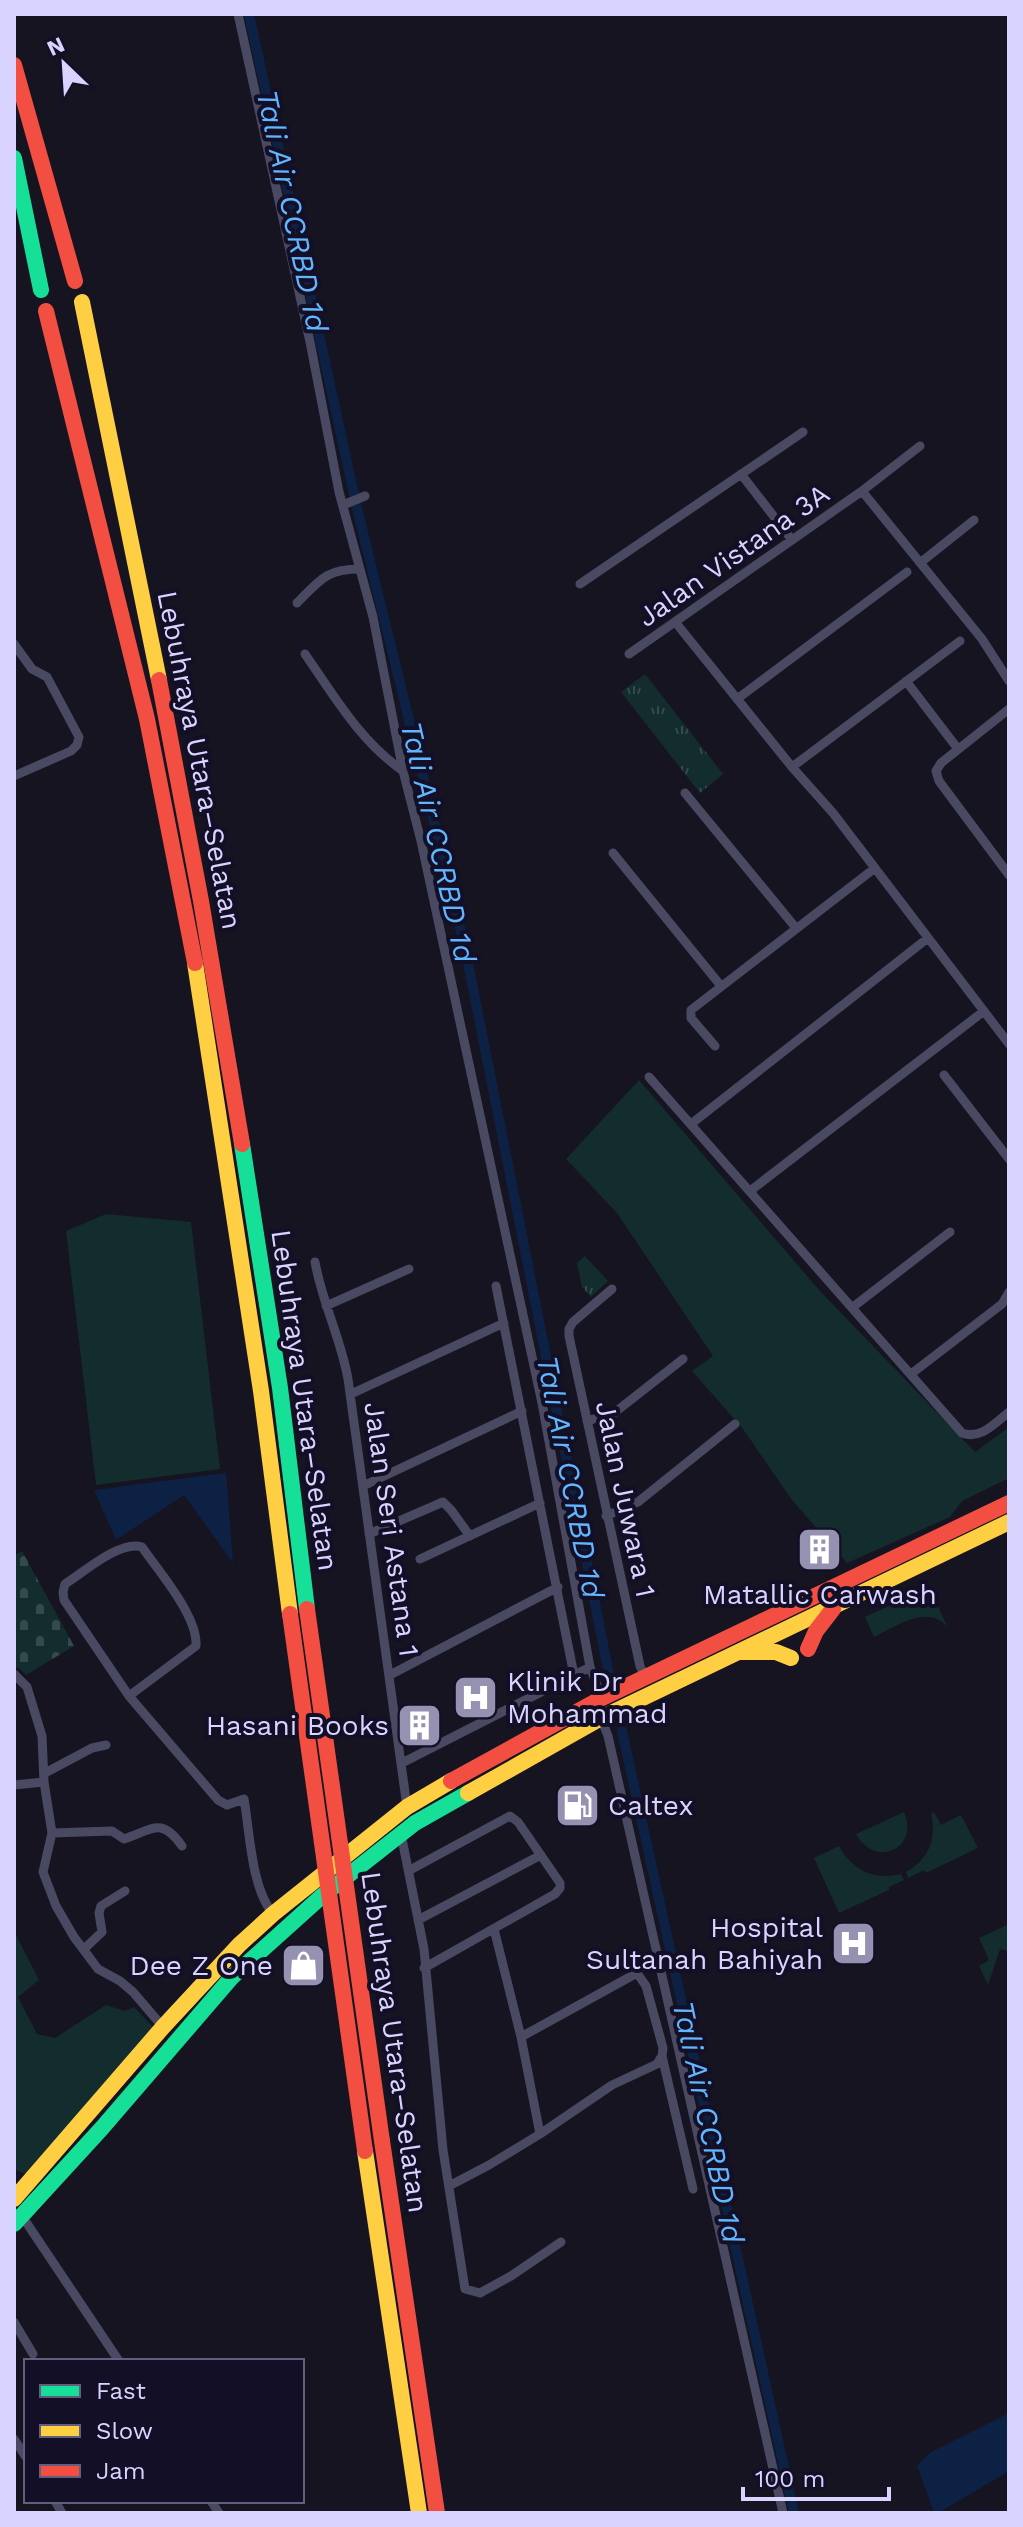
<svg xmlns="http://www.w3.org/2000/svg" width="1023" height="2527" viewBox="0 0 1023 2527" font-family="'Work Sans',sans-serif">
	<defs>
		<pattern id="cemetery-stones" width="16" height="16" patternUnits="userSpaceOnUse" patternTransform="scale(2)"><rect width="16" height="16" fill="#132c2d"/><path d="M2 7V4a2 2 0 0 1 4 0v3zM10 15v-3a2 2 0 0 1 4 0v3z" fill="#354a4c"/></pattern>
		<pattern id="park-tufts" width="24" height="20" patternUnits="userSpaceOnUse" patternTransform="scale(2)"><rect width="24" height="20" fill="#132c2d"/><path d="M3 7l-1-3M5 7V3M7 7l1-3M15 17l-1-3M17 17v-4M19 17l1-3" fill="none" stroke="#354a4c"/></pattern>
	</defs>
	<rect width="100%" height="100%" fill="#161421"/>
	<!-- green -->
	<path fill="#132c2d" d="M639 1080 820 1291 975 1452 1009 1427V1478L962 1501 950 1517 847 1563 792 1500 743 1429 692 1371 713 1356 617 1213 566 1159Z
		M106 1214 191 1222 220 1469 96 1485 66 1231Z
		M929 1587 948 1628C929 1603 897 1626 874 1637L865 1617Z
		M904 1812C920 1849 875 1869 856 1834Z
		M934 1812 941 1825 961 1815 978 1848 926 1873 924 1870 908 1878 906 1872C929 1859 937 1839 931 1814Z
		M839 1846C853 1871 874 1880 901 1874L904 1880 889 1887V1890L839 1913 814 1858Z
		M1009 1924V1951L1000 1949 988 1985 979 1966 989 1960 979 1938Z
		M14 1931 39 1980 18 1997 37 2034 55 2038 106 2005 125 2011 134 2007 154 2028 25 2174 14 2169Z"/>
	<!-- cemetery -->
	<path fill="url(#cemetery-stones)" d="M22 1551 74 1646 26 1675 19 1668H14V1556Z"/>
	<!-- park -->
	<path fill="url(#park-tufts)" d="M645 674 723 774 700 793 621 692Z
		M585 1256 608 1281 591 1297 582 1287 577 1263Z"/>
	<!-- water -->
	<path fill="#0d2144" d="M226 1473 233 1563 184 1495 116 1540 94 1490Z
		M1009 2413V2471L938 2513 934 2512 917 2466 931 2452Z"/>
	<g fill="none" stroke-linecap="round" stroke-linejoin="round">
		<!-- canal -->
		<path stroke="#0d2144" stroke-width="10" d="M249 14 357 508 465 948 609 1674
			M622 1731 794 2513"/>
		<!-- street -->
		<path stroke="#4a4962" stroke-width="9" d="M238 14 310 342 339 492 373 617 403 771 421 841 542 1403 590 1667 602 1698
			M741 474 792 540
			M862 491 982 639 1009 681
			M343 505 365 496
			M920 563 974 520
			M580 584 803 432
			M297 603C320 580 326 569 360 569
			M676 623 792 767 833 813 1009 1044
			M14 644 32 669 47 677 79 737 77 745 71 751 14 776
			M305 654C334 696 360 741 403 771
			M629 654 862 491 920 446
			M906 681 958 749
			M737 699 907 572
			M1009 709 941 763 936 771 939 781 1009 875
			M792 767 960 641
			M685 793 796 928
			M613 853 721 986
			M715 1046 691 1018V1010L875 868
			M944 1075 1009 1159
			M649 1077 962 1433C981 1440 995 1423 1009 1412
			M691 1124 928 938
			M750 1191 984 1011
			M315 1262C322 1302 341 1339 348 1379L407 1807
			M496 1286 574 1675
			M612 1289 573 1322 569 1329V1336L640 1666 645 1677
			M326 1306 409 1269
			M853 1307 950 1232
			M911 1374 1002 1304 1009 1292
			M351 1394 504 1323
			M587 1421 614 1413 683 1359
			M363 1486 522 1411
			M606 1516 638 1502 735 1424
			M369 1534 443 1502 451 1510 470 1536
			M420 1559 540 1503
			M14 1674 27 1687 42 1736 44 1782 52 1833 43 1872 56 1906 74 1937 98 1969 120 1981 133 1992 163 2027
			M390 1675 558 1587
			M129 1696 196 1646C198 1616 159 1572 142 1547 120 1540 84 1572 65 1584L63 1592 64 1600 129 1696 218 1800 227 1805 244 1799C250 1833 251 1887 273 1914
			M601 1718 608 1736 783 2513
			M402 1763 590 1667
			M45 1773 92 1748 106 1745
			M14 1785 44 1782
			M52 1833 112 1831 124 1839C152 1830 161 1816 182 1846
			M401 1834 424 1949 443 2150 465 2289 480 2293 511 2276 561 2242
			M410 1870 510 1816 518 1822 560 1883V1888L555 1894 424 1968
			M418 1920 541 1855
			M494 1929 521 2037 540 2134
			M84 1949 102 1932 99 1913 101 1906 125 1891
			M662 2056 693 2189
			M449 2186 489 2165 540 2134 612 2085 657 2064 662 2056 663 2048 646 1986 637 1973 521 2037
			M22 2216 119 2361
			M14 2322 33 2354
			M14 2439 26 2457
			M55 2501 62 2513
			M211 2501 219 2513"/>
		<!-- fast -->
		<path stroke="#16e098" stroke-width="16" d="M14 158 41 290
			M242 1144 280 1388 307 1609
			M14 2224 102 2128 232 1977 322 1896 415 1823 468 1793"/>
		<!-- slow -->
		<path stroke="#ffcf43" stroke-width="16" d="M82 302 159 680
			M195 963 261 1391 290 1614
			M742 1652H776L791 1658
			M468 1793 601 1718 1009 1522
			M365 2151 419 2513
			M14 2199 163 2027 239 1945 273 1914 407 1807 451 1781"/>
		<!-- jam -->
		<path stroke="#f24e42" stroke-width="16" d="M14 65 75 281
			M46 311 147 719 195 963
			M159 680 201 901 242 1144
			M808 1649 816 1631 833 1609
			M451 1781 602 1698 1009 1503
			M382 2141 437 2513"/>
		<!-- jam-bridge -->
		<path stroke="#f24e42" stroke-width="16" d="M307 1609 382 2141
			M290 1614 365 2151"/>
	</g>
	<!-- icons -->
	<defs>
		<symbol id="building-square" viewBox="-11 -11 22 22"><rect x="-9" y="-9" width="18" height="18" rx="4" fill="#9591b1" stroke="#130f26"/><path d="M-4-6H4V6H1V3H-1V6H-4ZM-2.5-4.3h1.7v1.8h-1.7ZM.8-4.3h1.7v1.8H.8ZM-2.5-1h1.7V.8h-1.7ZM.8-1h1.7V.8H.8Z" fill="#fff"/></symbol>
		<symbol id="hospital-square" viewBox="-11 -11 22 22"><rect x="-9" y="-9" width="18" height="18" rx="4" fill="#9591b1" stroke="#130f26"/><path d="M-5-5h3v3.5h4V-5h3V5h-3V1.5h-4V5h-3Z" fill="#fff"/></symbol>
		<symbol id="fuel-square" viewBox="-11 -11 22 22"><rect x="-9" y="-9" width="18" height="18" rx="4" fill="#9591b1" stroke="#130f26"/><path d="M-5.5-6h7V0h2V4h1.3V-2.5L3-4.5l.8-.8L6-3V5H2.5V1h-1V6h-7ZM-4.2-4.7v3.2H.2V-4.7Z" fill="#fff"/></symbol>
		<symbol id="shop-square" viewBox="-11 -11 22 22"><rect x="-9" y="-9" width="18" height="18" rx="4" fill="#9591b1" stroke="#130f26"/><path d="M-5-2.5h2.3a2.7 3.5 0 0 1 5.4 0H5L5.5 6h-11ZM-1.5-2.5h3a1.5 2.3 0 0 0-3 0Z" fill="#fff"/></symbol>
	</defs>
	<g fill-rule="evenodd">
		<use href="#building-square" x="794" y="1524" width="51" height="51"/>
		<use href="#hospital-square" x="450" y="1672" width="51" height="51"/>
		<use href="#building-square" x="394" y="1700" width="51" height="51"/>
		<use href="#fuel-square" x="552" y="1780" width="51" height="51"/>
		<use href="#hospital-square" x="828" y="1918" width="51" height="51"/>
		<use href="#shop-square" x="278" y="1940" width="51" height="51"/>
	</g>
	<g text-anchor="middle" stroke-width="8" stroke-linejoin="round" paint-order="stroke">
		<!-- street labels -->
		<g font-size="28" fill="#d9d4ff" stroke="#130f26">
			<text transform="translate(733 555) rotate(-35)" y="10">Jalan Vistana 3A</text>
			<text transform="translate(200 760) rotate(79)" y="10">Lebuhraya Utara–Selatan</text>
			<text transform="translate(305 1400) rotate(82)" y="10">Lebuhraya Utara–Selatan</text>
			<text transform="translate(626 1499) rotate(78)" y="10">Jalan Juwara 1</text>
			<text transform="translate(392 1529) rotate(82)" y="10">Jalan Seri Astana 1</text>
			<text transform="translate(395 2042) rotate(82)" y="10">Lebuhraya Utara–Selatan</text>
		</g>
		<!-- poi labels -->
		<g font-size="28" fill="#d9d4ff" stroke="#130f26" text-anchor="end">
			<text x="820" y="1604" text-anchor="middle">Matallic Carwash</text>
			<text x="507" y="1691" text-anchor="start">Klinik Dr<tspan x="507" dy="32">Mohammad</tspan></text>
			<text x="389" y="1735">Hasani Books</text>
			<text x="608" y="1815" text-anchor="start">Caltex</text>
			<text x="823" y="1937">Hospital<tspan x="823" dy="32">Sultanah Bahiyah</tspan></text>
			<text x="273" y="1975">Dee Z One</text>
		</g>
		<!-- water labels -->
		<g font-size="30" font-style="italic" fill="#62b6ff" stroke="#130f26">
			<text transform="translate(292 211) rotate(78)" y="10">Tali Air CCRBD 1d</text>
			<text transform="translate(438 842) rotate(77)" y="10">Tali Air CCRBD 1d</text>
			<text transform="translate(570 1477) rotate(79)" y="10">Tali Air CCRBD 1d</text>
			<text transform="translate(708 2122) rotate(78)" y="10">Tali Air CCRBD 1d</text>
		</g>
	</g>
	<!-- border -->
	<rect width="1023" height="2527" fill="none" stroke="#d9d4ff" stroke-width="32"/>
	<!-- legend -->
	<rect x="24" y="2359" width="280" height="144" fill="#130f26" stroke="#625e7d" stroke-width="2"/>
	<rect x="40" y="2385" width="40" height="12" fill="#16e098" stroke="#625e7d" stroke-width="2"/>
	<text x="96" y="2399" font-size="24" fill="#d9d4ff">Fast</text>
	<rect x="40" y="2425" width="40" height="12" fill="#ffcf43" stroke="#625e7d" stroke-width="2"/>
	<text x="96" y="2439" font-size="24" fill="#d9d4ff">Slow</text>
	<rect x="40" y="2465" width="40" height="12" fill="#f24e42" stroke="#625e7d" stroke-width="2"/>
	<text x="96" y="2479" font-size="24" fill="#d9d4ff">Jam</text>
	<!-- north arrow -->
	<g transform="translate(64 64) rotate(335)" stroke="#130f26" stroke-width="6" paint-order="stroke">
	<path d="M0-6L14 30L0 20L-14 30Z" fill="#d9d4ff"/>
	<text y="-12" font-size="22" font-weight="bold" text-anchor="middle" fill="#d9d4ff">N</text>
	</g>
	<!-- scale -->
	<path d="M743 2487v12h146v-12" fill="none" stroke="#d9d4ff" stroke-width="4"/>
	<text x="755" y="2487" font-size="24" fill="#d9d4ff" stroke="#130f26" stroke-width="6" paint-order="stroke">100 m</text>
</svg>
